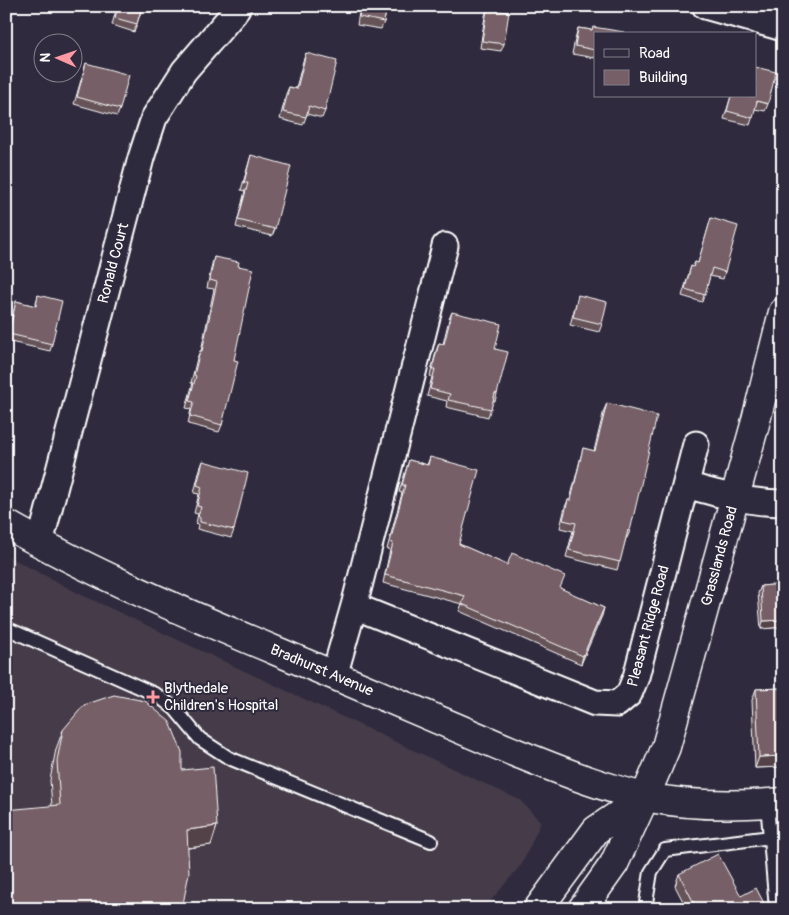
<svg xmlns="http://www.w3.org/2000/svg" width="789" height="915" viewBox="0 0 789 915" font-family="Pangolin,sans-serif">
	<rect width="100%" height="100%" fill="#2f2a3d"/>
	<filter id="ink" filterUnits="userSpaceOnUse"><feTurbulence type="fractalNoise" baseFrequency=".02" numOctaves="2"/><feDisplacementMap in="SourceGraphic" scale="10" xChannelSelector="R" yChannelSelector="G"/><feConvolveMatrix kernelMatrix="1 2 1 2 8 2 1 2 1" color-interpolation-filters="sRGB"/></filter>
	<g filter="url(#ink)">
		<!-- built -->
		<path fill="#443a49" d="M6 555 78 593 520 800 541 822 522 864 484 909H6Z"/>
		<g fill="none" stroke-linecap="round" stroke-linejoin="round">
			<defs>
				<path id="lane" d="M6 628 157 695 175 709 200 739 229 758 431 841
					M767 803 776 909
					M645 909 651 872 665 850 771 837"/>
				<path id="street" d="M705 6 783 28
					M686 485C718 494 749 503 783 503
					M40 543 141 158 154 118 184 71 234 13 238 6
					M354 606 595 703 617 704 629 694 636 677 696 444
					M334 676 354 606 445 246"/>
				<path id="secondary" d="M6 524C111 584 223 628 333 675 394 701 454 727 514 752 557 769 600 787 645 797 690 806 737 806 783 802
					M538 909 596 830 645 797
					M582 909 614 864 645 797 666 747 754 428 783 312"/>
			</defs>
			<!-- lane casing -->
			<use href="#lane" stroke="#fff" stroke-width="16"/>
			<!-- street casing -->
			<use href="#street" stroke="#fff" stroke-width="29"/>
			<!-- secondary casing -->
			<use href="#secondary" stroke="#fff" stroke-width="31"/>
			<!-- lane -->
			<use href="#lane" stroke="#2f2a3d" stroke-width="12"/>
			<!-- street -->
			<use href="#street" stroke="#2f2a3d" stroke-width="25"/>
			<!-- secondary -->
			<use href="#secondary" stroke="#2f2a3d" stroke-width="28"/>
		</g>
		<!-- wall -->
		<path fill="#655258" stroke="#fff" d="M117 6H153L151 12 142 9 134 32 112 25Z
			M360 6H387L384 22 381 29 357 25Z
			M487 9 504 44 501 51 480 48 485 16Z
			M593 27 595 34V58L572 54 576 35 578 28 592 30Z
			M306 53 325 111 322 118 307 114 303 125 280 119 286 94 289 87 296 88 303 61Z
			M86 63 120 109 117 116 74 104Z
			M731 96H755L768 104 765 111 755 109 750 125 724 119Z
			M251 155 275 229 272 236 236 227 245 191 241 190Z
			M711 218 725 272 723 279 710 276 702 302 682 296 691 266 693 267 695 262 698 263Z
			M214 257 238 266 234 360 222 425 219 432 188 424 191 409 186 408 193 383H191L197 358 200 351H201L214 289 207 288 212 264Z
			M38 295 52 344 50 351 6 341 16 301 35 306Z
			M578 295 602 324 599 332 570 325 576 303Z
			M452 312 495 349 497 394 495 401H493L488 417 446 407 447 401 427 396 432 377 430 376 436 351 439 343 443 344 449 319Z
			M607 403 630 531 627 538H626L617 570 566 557 573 531 560 528 565 507 568 500H570L583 448 594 451 604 410Z
			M430 457 459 544 604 608 581 664 459 611 462 604 383 583 390 550 387 549 402 493 399 492 409 460 427 465Z
			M203 461 234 530 231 538 197 529 198 525 196 523 198 514 194 513 199 494 194 493 200 469Z
			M783 584V627L761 629 758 593 761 586Z
			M783 688V767L755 768 752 700 756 689Z
			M63 730 182 770 217 826 211 845 188 848 52 806 50 780 56 749Z
			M679 874 741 896 767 909H687L675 886Z"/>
		<!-- shaded-wall -->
		<path fill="#534247" stroke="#fff" d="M604 608 602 616 581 664 583 656Z
			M783 620V627L761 629 763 621Z
			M783 756V767L755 768 759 757Z
			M217 826 211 845 180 849 187 830Z"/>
		<!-- building -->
		<path fill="#765f66" stroke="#fff" d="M118 6H142L137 24 115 18Z
			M362 6H387L384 22 359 17Z
			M487 9 509 12 504 44 482 41Z
			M593 27 624 32V34H595V50L575 46 578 28 592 30Z
			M306 53 337 61 325 111 309 106 306 117 283 112 289 87 297 89Z
			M86 63 129 75 120 109 77 97Z
			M755 67 776 72 768 104 757 101 753 118 727 111 731 96H755Z
			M251 155 291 166 275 229 238 220 248 183H244Z
			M711 218 738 226 725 272 712 268 705 295 685 289 691 266 693 267 695 262 698 263Z
			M214 257 239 262 238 266 253 269 234 360 238 361 222 425 190 416 194 402 189 401 196 376 194 375 200 351H202L217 282 210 280Z
			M38 295 62 301 52 344 9 334 16 301 36 306Z
			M578 295 607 302 602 324 573 317Z
			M452 312 501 324 495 349 508 352 497 394 495 393 491 409 448 400 450 394 430 389 435 369H432L439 343 444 344Z
			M607 403 657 416 630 531 628 530 620 562 569 550 576 523 563 520 568 500H571L583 448 595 451Z
			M430 457 479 470 459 544 507 565 512 553 565 576 560 588 604 608 583 656 462 604 465 596 385 575 393 543 390 542 405 485H402L409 460 428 465Z
			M203 461 248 473 234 530 200 522V518L198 516 201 507 197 506 202 487 197 485Z
			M783 584V620L763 621 761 586Z
			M783 688V756L759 757 756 689Z
			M114 695 145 701 170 722 182 752V770L213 767 217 826 187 830 189 873 183 904 180 909H6V810L60 805 57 761 63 730 84 705Z
			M718 854 741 896 756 888 767 909H697L679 874Z"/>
	</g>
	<!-- markers -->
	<path fill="#ff9aa2" stroke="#2f2a3d" stroke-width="2" d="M150.5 689.5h5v5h5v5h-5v5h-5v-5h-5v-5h5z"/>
	<g text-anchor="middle" stroke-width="4" stroke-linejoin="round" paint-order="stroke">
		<!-- street labels -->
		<g font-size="15" fill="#fff" stroke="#2f2a3d">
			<text transform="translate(113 263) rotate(-75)" y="5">Ronald Court</text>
			<text transform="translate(719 556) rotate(-75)" y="5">Grasslands Road</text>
			<text transform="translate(648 626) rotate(-75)" y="5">Pleasant Ridge Road</text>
			<text transform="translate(322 670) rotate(23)" y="5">Bradhurst Avenue</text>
		</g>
		<!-- poi labels -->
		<g font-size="15" fill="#fff" stroke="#2f2a3d" text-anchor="start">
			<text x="164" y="693">Blythedale<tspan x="164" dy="17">Children's Hospital</tspan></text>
		</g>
	</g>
	<!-- margin -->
	<rect width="789" height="915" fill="none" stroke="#2f2a3d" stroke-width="25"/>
	<rect x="12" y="12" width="764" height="890" fill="none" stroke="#fff" stroke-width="2" filter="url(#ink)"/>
	<!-- legend -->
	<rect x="594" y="32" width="162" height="65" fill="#2f2a3d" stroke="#827f8b"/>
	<rect x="604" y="49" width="25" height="8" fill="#2f2a3d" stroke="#827f8b"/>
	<text x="639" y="58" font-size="15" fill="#ffffff">Road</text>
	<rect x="604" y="70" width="25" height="15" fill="#765f66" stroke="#827f8b"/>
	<text x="639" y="82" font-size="15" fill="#ffffff">Building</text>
	<!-- north arrow -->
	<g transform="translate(58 58) rotate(272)"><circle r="24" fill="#2f2a3d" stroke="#827f8b"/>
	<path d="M0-4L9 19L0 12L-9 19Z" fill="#ff9aa2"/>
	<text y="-8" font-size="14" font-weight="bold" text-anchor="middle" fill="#ffffff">N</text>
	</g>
</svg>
